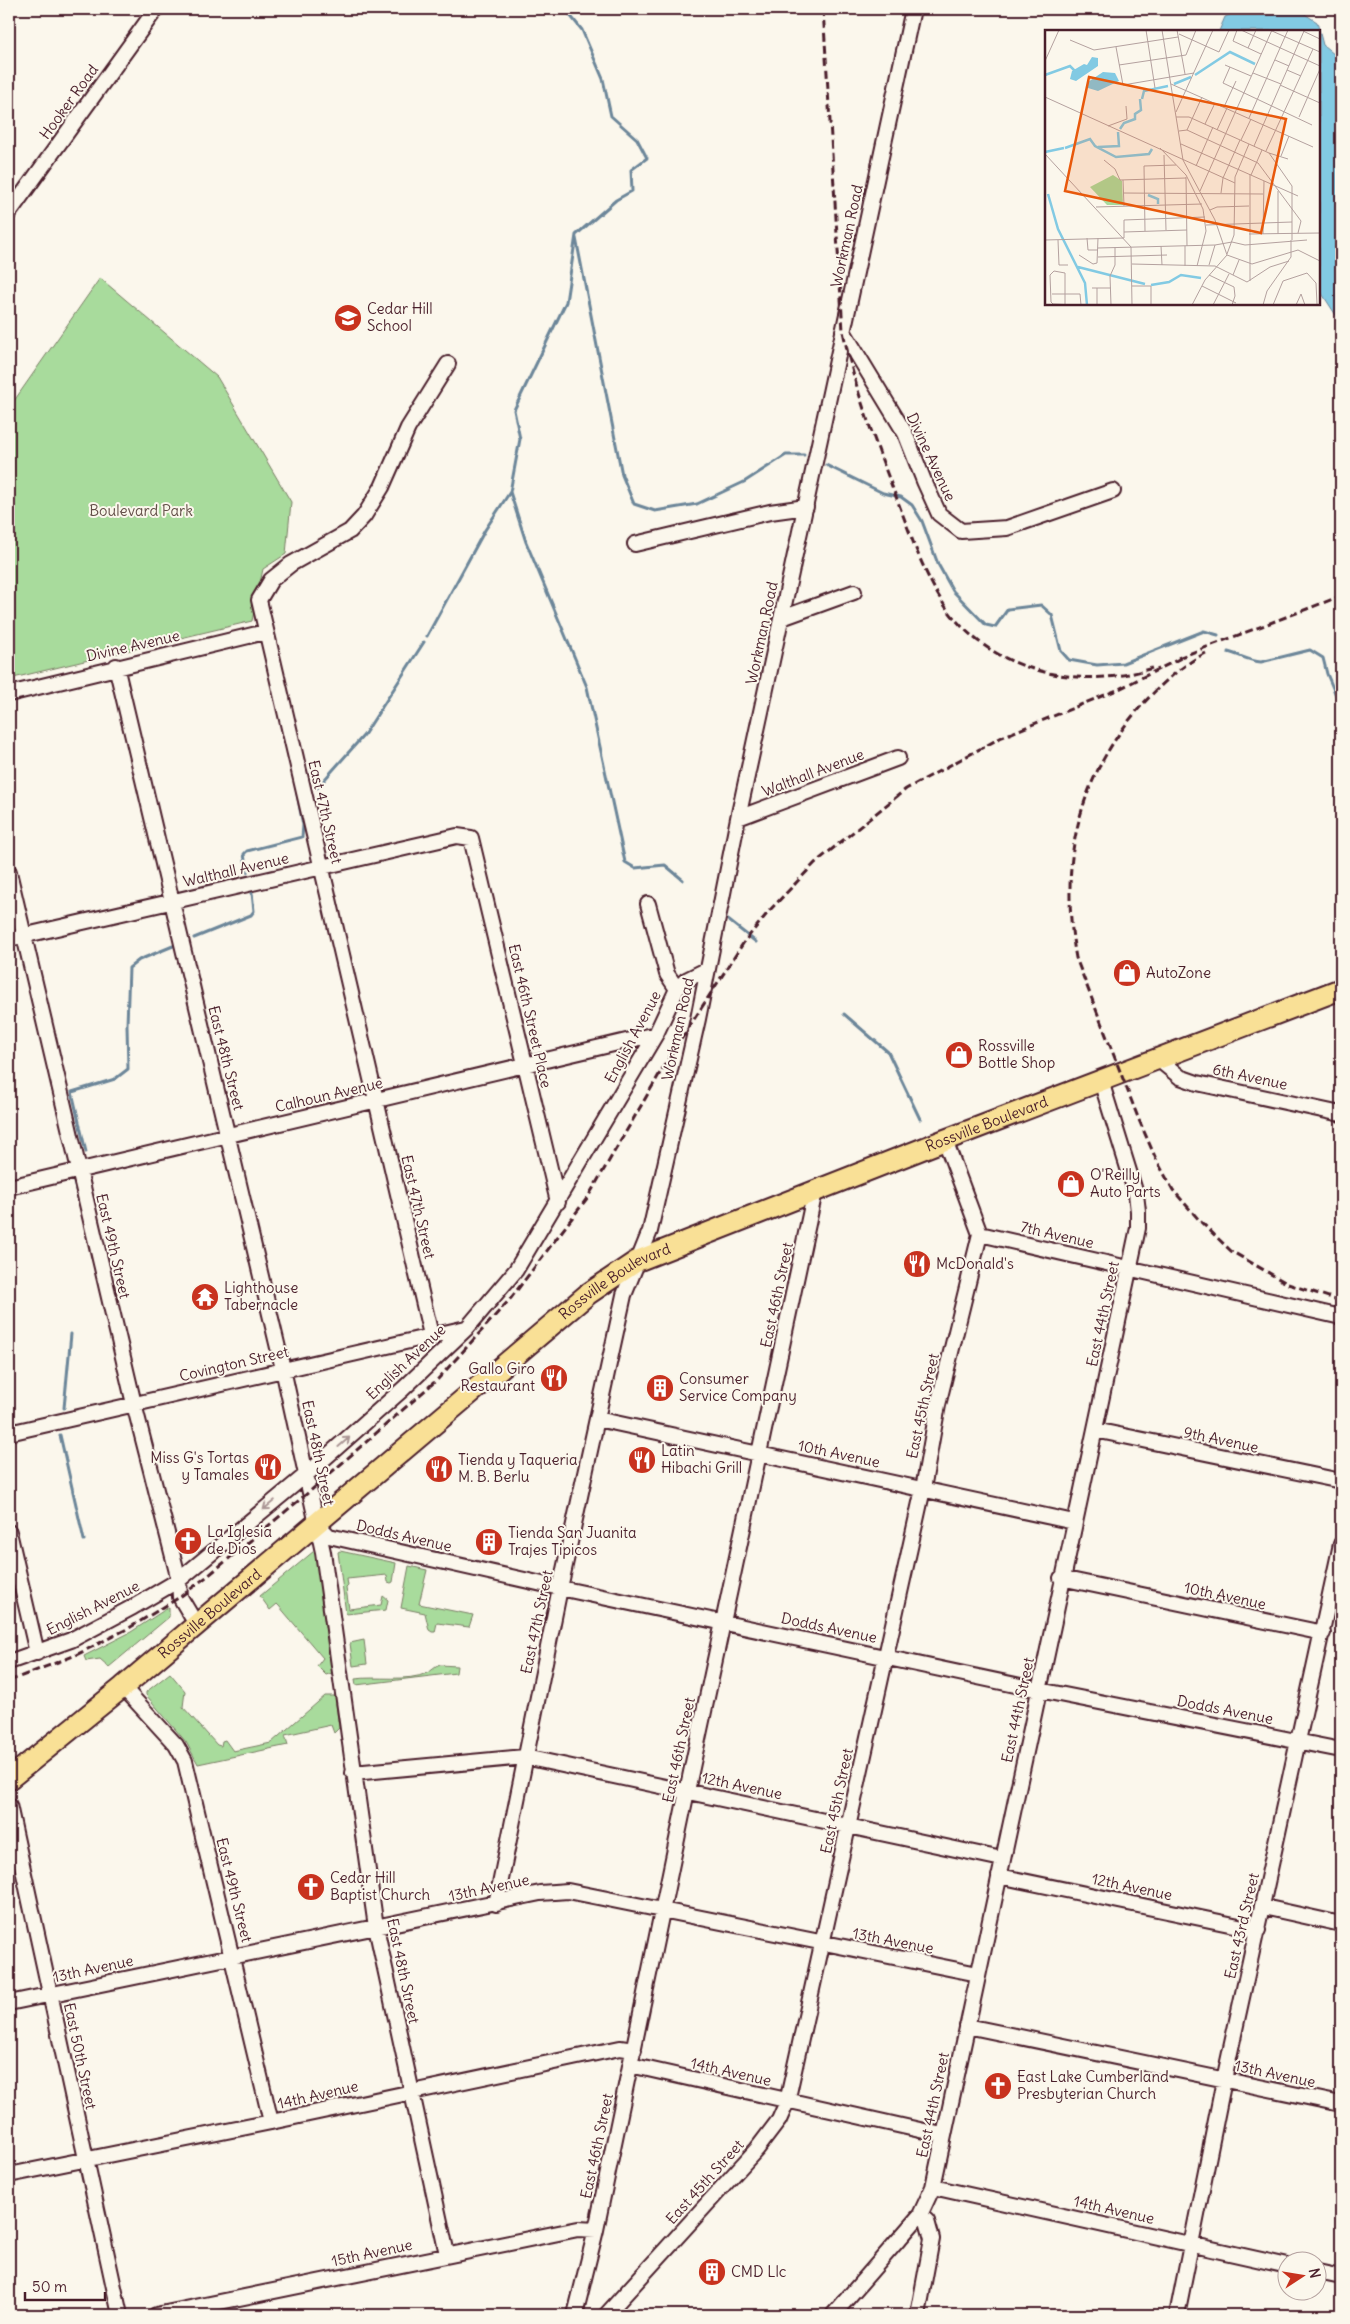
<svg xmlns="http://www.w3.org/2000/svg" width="1350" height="2324" viewBox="0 0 1350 2324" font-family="Delius,sans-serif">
	<rect width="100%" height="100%" fill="#fbf7ec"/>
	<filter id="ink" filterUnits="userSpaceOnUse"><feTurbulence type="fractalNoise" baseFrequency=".02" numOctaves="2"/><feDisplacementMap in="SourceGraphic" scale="10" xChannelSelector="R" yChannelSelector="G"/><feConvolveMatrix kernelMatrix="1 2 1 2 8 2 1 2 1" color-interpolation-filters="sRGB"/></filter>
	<g filter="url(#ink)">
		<!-- green -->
		<path fill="#a8db9c" stroke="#797d64" d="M100 278 217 377 291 502 286 554 263 569 252 621 9 679V408Z
			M314 1551 317 1554 332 1673 326 1675 317 1666 323 1658 279 1606 277 1604 270 1610 260 1596Z
			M340 1551 396 1563 393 1582 391 1583 388 1582 387 1575 347 1579 348 1586 346 1588 349 1609 381 1605 383 1596 388 1600 386 1610 346 1614 338 1552Z
			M409 1566 427 1570 419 1604 473 1615 469 1627 437 1623 435 1632H432L429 1630 425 1613 401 1608Z
			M169 1607V1617L109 1667 100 1659 86 1661 84 1656 131 1632Z
			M364 1640 367 1664 353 1666 350 1643Z
			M440 1665 457 1666 456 1673 356 1685 355 1679C375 1676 408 1682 427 1673 432 1671 434 1667 440 1665Z
			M170 1673 185 1691 183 1707 217 1745 221 1746 222 1741 225 1740 233 1751 271 1743 325 1696H335L339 1728 334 1733 331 1725 285 1735 288 1745 198 1764 186 1742 146 1695V1692Z"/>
		<!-- water -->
		<path fill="#82cae3" stroke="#6c8699" d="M1243 9H1297L1317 22 1323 45 1341 60V323L1319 289V31H1219L1225 17Z"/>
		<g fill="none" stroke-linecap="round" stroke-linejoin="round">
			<!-- stream -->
			<path stroke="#6c8699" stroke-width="3" d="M576 238 622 475 634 504 655 511 697 504 744 482 786 455H804
				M826 465 883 493 901 497 912 505 922 521 938 564 953 591 986 625 995 627 1008 609 1041 605 1052 615 1061 651 1069 660 1097 665 1123 663 1204 631 1218 635
				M510 492 526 542 587 687 625 862 635 868 665 865 683 880
				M427 636 485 530 510 492 520 439 514 410 566 302 576 235 616 200 632 191 631 170 647 158 637 139 611 116 603 79 582 30 565 9
				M1228 652C1240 655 1249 661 1261 662L1310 650 1323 658 1327 674 1341 707
				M317 788 364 735 424 642
				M247 872 244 854 247 851 302 837 303 825 297 794
				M728 920 756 942
				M194 938 251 915 254 911 252 893
				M844 1014 888 1052 920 1119
				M86 1152 72 1092 115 1079 128 1069 127 1025 129 968 139 960 173 946
				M74 1182 85 1224
				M64 1408 71 1334
				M60 1435 84 1540"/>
			<defs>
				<path id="minor" d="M9 213 156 9
					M843 331 905 433 924 481 939 514 961 531 1007 528 1113 491
					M635 544 770 512 806 507
					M782 618 854 592
					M116 666 283 1369 323 1552 376 1927 447 2254
					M9 694 265 632
					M738 818 898 758
					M9 872 134 1404 179 1580 180 1597 196 1624
					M648 904 667 974 677 989
					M9 939 457 836 471 838 558 1202
					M1158 1059 1180 1077 1197 1083 1341 1114
					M945 1140 980 1234 1341 1317
					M9 1187 656 1034
					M431 1335 259 600 271 580 291 564 350 531 364 516 382 487 408 428 448 364
					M597 1419 1074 1522
					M1095 1430 1341 1481
					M9 1433 466 1328
					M317 1524 329 1536 560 1588 1039 1690 1341 1750
					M9 1532 37 1653
					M1061 1578 1323 1633
					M9 1662 71 1640 133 1607 179 1580 307 1474 403 1389 467 1328 516 1270 656 1034 677 989 686 980 708 969
					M123 1687 176 1745 185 1761 271 2122
					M353 1773 525 1757 1002 1859
					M9 1805 120 2315
					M999 1876 1258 1930
					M496 1904 560 1588 624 1295 650 1231 698 1019 738 818 913 9
					M1264 1907 1341 1924
					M9 2003 540 1893 568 1891 978 1974
					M967 2026 1341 2104
					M630 2065 942 2135
					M9 2175 271 2122 620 2048 634 2050
					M933 2187 1288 2266
					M1318 2272 1341 2277
					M156 2315 578 2229 596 2230
					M575 2315 596 2230 687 1791 815 1191
					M606 2315 757 2149 779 2120 787 2102 923 1489 938 1405 980 1234
					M833 2315 920 2215 933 2187 1138 1228V1211L1136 1194 1101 1081
					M918 2315 932 2239 927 2221 920 2215
					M1177 2315 1224 2080 1341 1544"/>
				<g id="highway">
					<path id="s1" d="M9 1779 123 1687 588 1294 637 1261 945 1140 1341 989"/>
				</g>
			</defs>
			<!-- minor casing -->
			<use href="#minor" stroke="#4a1f2b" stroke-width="18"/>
			<!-- highway casing -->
			<use href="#highway" stroke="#4a1f2b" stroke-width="24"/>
			<!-- minor -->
			<use href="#minor" stroke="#fbf7ec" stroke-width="14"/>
			<!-- highway -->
			<use href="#highway" stroke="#f9e096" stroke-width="20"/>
			<!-- rail -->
			<path stroke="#4a1f2b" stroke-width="3" stroke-dasharray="8 4" stroke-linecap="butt" d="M823 9 843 331C854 386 873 437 893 489 908 527 921 569 943 603 987 671 1079 692 1152 668
				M1206 653C1182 665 1159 686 1141 706 1077 779 1059 863 1076 958L1139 1120 1156 1159 1173 1190 1200 1221 1231 1251 1288 1284 1341 1301
				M1178 658 1341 596
				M9 1681 76 1655 129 1628 180 1597 209 1575 309 1492 438 1379 511 1298 588 1197 667 1061 744 942 770 910 815 863 906 789 1002 737 1117 690 1185 656"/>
		</g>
		<!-- one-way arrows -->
		<defs><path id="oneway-shaft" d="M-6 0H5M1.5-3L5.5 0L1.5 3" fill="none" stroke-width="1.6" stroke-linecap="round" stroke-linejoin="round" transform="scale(1.25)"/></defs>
		<g stroke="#ab9695">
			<use href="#oneway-shaft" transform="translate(344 1442) rotate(-41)"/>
			<use href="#oneway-shaft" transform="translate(269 1505) rotate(141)"/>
		</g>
	</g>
	<!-- icons -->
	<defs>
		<symbol id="school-disc" viewBox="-11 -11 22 22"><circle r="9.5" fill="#c8321e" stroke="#fbf7ec"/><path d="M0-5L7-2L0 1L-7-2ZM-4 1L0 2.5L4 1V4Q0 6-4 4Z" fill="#fff"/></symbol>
		<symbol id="shop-disc" viewBox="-11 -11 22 22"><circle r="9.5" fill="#c8321e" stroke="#fbf7ec"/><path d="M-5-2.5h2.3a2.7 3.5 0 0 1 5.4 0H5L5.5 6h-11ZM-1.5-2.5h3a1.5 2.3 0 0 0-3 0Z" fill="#fff"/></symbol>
		<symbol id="restaurant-disc" viewBox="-11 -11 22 22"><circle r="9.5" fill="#c8321e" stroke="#fbf7ec"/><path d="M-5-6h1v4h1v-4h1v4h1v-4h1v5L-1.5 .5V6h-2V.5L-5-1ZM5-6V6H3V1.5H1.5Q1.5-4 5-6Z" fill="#fff"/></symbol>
		<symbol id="temple-disc" viewBox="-11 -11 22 22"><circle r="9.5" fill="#c8321e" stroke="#fbf7ec"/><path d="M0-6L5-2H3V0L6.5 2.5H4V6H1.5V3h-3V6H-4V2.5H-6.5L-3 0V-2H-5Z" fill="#fff"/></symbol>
		<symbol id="building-disc" viewBox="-11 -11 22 22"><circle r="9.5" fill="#c8321e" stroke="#fbf7ec"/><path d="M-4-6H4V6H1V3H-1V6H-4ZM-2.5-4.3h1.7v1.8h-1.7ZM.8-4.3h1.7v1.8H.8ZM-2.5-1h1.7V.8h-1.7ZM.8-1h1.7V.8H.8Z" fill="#fff"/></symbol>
		<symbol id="church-disc" viewBox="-11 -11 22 22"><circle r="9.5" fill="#c8321e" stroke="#fbf7ec"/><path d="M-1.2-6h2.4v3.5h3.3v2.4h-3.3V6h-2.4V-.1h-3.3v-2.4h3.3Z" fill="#fff"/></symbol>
	</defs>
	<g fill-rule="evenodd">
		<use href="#school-disc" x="332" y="302" width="32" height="32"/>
		<use href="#shop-disc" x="1111" y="957" width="32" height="32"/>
		<use href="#shop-disc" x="943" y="1039" width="32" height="32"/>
		<use href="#shop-disc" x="1055" y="1168" width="32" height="32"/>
		<use href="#restaurant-disc" x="901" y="1248" width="32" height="32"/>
		<use href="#temple-disc" x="189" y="1281" width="32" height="32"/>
		<use href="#restaurant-disc" x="538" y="1362" width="32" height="32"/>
		<use href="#building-disc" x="644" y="1372" width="32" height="32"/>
		<use href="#restaurant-disc" x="626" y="1444" width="32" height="32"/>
		<use href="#restaurant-disc" x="252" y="1451" width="32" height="32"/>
		<use href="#restaurant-disc" x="423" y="1453" width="32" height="32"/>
		<use href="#church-disc" x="172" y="1525" width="32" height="32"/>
		<use href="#building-disc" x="473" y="1526" width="32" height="32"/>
		<use href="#church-disc" x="295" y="1871" width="32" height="32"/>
		<use href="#church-disc" x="982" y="2070" width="32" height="32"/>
		<use href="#building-disc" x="696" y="2256" width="32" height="32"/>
	</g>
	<g text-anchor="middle" stroke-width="4" stroke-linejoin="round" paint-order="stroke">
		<!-- street labels -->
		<g font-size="15" fill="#4a1f2b" stroke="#fbf7ec">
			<text transform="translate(69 102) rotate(-54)" y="5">Hooker Road</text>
			<text transform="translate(847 236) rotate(-78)" y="5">Workman Road</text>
			<text transform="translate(931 457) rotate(65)" y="5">Divine Avenue</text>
			<text transform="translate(762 633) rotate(-78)" y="5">Workman Road</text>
			<text transform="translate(133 646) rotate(-13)" y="5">Divine Avenue</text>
			<text transform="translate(813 773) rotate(-21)" y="5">Walthall Avenue</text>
			<text transform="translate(325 812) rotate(77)" y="5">East 47th Street</text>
			<text transform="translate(236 870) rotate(-13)" y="5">Walthall Avenue</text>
			<text transform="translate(530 1016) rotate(77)" y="5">East 46th Street Place</text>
			<text transform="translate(678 1029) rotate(-78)" y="5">Workman Road</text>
			<text transform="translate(633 1037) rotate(-62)" y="5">English Avenue</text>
			<text transform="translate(226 1058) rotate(76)" y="5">East 48th Street</text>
			<text transform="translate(1250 1077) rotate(12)" y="5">6th Avenue</text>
			<text transform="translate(329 1095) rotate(-13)" y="5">Calhoun Avenue</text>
			<text dy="5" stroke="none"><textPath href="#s1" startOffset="1190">Rossville Boulevard</textPath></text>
			<text transform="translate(418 1207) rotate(77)" y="5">East 47th Street</text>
			<text transform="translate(1057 1235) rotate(13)" y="5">7th Avenue</text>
			<text transform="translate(113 1246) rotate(77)" y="5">East 49th Street</text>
			<text dy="5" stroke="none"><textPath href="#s1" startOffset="785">Rossville Boulevard</textPath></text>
			<text transform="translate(777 1295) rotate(-78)" y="5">East 46th Street</text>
			<text transform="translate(1103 1314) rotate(-78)" y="5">East 44th Street</text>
			<text transform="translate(406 1362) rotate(-43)" y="5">English Avenue</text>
			<text transform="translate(234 1364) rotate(-13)" y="5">Covington Street</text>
			<text transform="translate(923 1406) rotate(-78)" y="5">East 45th Street</text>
			<text transform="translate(1221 1440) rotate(12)" y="5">9th Avenue</text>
			<text transform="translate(318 1453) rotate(78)" y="5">East 48th Street</text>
			<text transform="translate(839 1454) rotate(12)" y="5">10th Avenue</text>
			<text transform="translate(404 1536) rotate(13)" y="5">Dodds Avenue</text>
			<text transform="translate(1225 1596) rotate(12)" y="5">10th Avenue</text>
			<text transform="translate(93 1608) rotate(-27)" y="5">English Avenue</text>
			<text dy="5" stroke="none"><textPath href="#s1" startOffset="260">Rossville Boulevard</textPath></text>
			<text transform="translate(537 1622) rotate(-78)" y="5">East 47th Street</text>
			<text transform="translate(829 1628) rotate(12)" y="5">Dodds Avenue</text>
			<text transform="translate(1018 1710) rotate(-78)" y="5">East 44th Street</text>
			<text transform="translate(1225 1710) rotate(11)" y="5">Dodds Avenue</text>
			<text transform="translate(679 1750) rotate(-78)" y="5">East 46th Street</text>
			<text transform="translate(742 1786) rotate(12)" y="5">12th Avenue</text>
			<text transform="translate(837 1801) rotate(-78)" y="5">East 45th Street</text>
			<text transform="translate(1132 1887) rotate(12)" y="5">12th Avenue</text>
			<text transform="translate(489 1888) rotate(-12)" y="5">13th Avenue</text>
			<text transform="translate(234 1890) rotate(76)" y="5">East 49th Street</text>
			<text transform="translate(1242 1926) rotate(-77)" y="5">East 43rd Street</text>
			<text transform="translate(893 1941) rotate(11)" y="5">13th Avenue</text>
			<text transform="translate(93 1969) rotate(-12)" y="5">13th Avenue</text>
			<text transform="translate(403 1971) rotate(78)" y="5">East 48th Street</text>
			<text transform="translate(80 2056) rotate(78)" y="5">East 50th Street</text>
			<text transform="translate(731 2072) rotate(13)" y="5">14th Avenue</text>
			<text transform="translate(1275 2074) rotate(12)" y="5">13th Avenue</text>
			<text transform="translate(318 2095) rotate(-13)" y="5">14th Avenue</text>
			<text transform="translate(933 2105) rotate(-78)" y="5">East 44th Street</text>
			<text transform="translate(597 2146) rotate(-78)" y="5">East 46th Street</text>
			<text transform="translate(705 2182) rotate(-48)" y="5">East 45th Street</text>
			<text transform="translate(1114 2210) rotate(13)" y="5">14th Avenue</text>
			<text transform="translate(372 2253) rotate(-12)" y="5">15th Avenue</text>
		</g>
		<!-- poi labels -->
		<g font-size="15" fill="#4a1f2b" stroke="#fbf7ec" text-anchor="start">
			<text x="367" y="314">Cedar Hill<tspan x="367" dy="17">School</tspan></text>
			<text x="1146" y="978">AutoZone</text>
			<text x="978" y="1051">Rossville<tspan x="978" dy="17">Bottle Shop</tspan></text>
			<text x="1090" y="1180">O'Reilly<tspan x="1090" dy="17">Auto Parts</tspan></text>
			<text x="936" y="1269">McDonald's</text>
			<text x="224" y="1293">Lighthouse<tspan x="224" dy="17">Tabernacle</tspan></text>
			<text x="535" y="1374" text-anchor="end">Gallo Giro<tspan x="535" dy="17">Restaurant</tspan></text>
			<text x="679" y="1384">Consumer<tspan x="679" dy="17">Service Company</tspan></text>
			<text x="661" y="1456">Latin<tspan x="661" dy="17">Hibachi Grill</tspan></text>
			<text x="249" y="1463" text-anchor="end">Miss G's Tortas<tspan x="249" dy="17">y Tamales</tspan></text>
			<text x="458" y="1465">Tienda y Taqueria<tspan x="458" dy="17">M. B. Berlu</tspan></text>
			<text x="207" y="1537">La Iglesia<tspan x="207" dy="17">de Dios</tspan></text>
			<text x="508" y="1538">Tienda San Juanita<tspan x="508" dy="17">Trajes Tipicos</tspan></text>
			<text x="330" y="1883">Cedar Hill<tspan x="330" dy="17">Baptist Church</tspan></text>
			<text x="1017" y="2082">East Lake Cumberland<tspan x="1017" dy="17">Presbyterian Church</tspan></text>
			<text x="731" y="2277">CMD Llc</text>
		</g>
		<!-- park labels -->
		<g font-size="15" fill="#624e47" stroke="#fbf7ec">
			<text x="141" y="516">Boulevard Park</text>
		</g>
	</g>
	<!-- overview -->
	<g transform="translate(1045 30)">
		<rect width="275" height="275" fill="#fbf7ec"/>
		<path d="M68 145 77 151 78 175H62L45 157Z" fill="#a8db9c"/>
		<path d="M47 27 53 28V36L31 51 25 49 27 41 39 34 42 35ZM58 42 70 43 74 51 53 61 43 58V52Z" fill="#82cae3"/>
		<path fill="none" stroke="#82cae3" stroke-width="2.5" d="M0 45 25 36 30 41M150 45 185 22 210 34M129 54 146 47M97 69 99 61 123 56M75 99 79 93 90 89V84L96 80 95 69M53 117 74 116 73 102M20 118 45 109 50 116 71 127 104 124 107 119M0 122 19 118M3 164 13 199 40 253 42 275M103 165 113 169V174M33 237 100 254M106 255 124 252 136 245 156 248"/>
		<path fill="none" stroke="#b4a19f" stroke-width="1" d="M101 0 110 58M117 0 138 130 170 190 182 225 207 234 253 220 275 231M132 0 140 44M192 0 188 11 216 24M196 0 275 36M227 1 275 22M258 1 275 9M134 4 174 22 184 0M25 10 49 20 133 7M71 17 78 55 149 43M203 18 211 0M230 30 244 36M0 31 14 0M74 35 141 25 151 0M180 35 206 46M185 37 178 53 267 95M242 40 256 46M208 43 236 54M126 54 268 117M235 55 275 73M0 67 190 153M179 77 191 51M131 82 168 0M131 87H144L224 123 247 156V210M254 87 275 39M204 88 243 0M160 94 170 73M63 96 82 89 81 76M142 100 213 133 256 191 253 203M172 100 182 78M134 101 142 100 157 67M196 110 206 89M136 114 253 166M209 116 259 1M115 118 141 145 158 179 161 201 152 236M221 121 268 19M224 123 243 129M0 124 86 217 87 275M119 125 121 200M236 126 244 106M59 130 70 139 75 150 141 148M151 136 168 97M205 144V251M206 145 217 120M141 147 142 216M78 150 79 176M155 161 227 0M233 161V204M78 163 218 164M176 163 178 148 195 110M51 177 157 174M165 180 172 177 204 176M161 195 247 192M100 201 99 136 131 135M79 202 142 200M204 204 275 203M218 204 219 151M42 208 43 220H53M0 210 79 208V190L160 187M13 210 14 235H23M187 212 200 215 262 210M116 216 117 235M140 216V236M53 218 170 215 187 212M182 224 189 205 190 147 204 114M34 225 48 234 52 233 53 208M53 227 122 225M87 234 170 236 202 252 225 237 244 231M164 235 170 215M164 245 189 257 190 266 187 275M188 245 194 230M87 256H106V275M157 256 191 273M47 258H66M52 258V275M7 264H35L36 275M20 274V243L9 241 5 245 6 272 8 274 31 275M66 275 65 246 70 235V217M147 275 160 250 182 225M168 275 184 244M218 275 222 261 246 227V210M228 275 238 251 262 243 271 253 272 274M251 275 256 264 260 275"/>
		<path fill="#e8590c" fill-opacity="0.15" stroke="#e8590c" stroke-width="2.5" d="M44 47 241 89 216 203 20 161Z"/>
		<rect width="275" height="275" fill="none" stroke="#4a1f2b" stroke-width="2.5"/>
	</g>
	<!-- margin -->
	<rect width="1350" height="2324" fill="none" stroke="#fbf7ec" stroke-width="30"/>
	<rect x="15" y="15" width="1320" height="2294" fill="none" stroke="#4a1f2b" stroke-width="2" filter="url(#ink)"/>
	<!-- north arrow -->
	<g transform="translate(1302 2276) rotate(78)"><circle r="24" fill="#fbf7ec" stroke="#b4a19f"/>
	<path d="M0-4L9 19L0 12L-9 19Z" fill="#c8321e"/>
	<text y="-8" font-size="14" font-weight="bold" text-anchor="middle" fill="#4a1f2b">N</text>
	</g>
	<!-- scale -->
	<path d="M25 2292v8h80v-8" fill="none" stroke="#4a1f2b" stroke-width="2.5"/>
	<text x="32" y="2292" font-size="15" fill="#4a1f2b" stroke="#fbf7ec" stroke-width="4" paint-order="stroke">50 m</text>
</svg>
